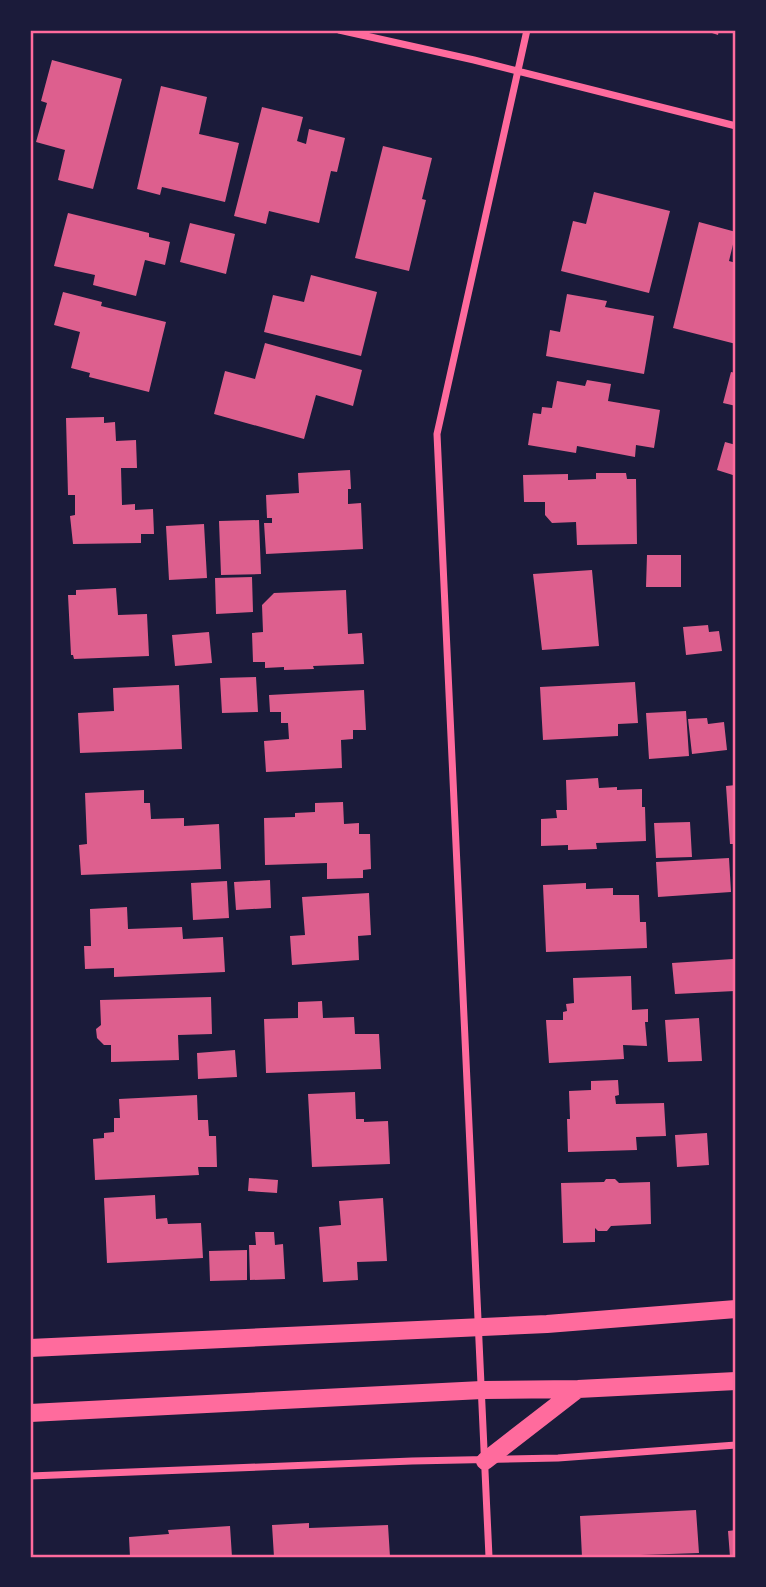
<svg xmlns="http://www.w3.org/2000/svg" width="766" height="1587" viewBox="0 0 766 1587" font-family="'Fira Sans Condensed',sans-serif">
	<rect width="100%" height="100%" fill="#1b1b3a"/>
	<!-- building -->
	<path fill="#dd5f8e" d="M703 30H719L718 35Z
		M52 60 122 79 93 189 58 180 65 150 36 142 47 103 41 101Z
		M161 86 207 97 199 134 239 143 225 202 162 187 160 195 137 189Z
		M262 107 303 117 297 141 306 144 309 129 345 138 337 172 331 171 319 223 269 211 266 224 234 216Z
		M383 146 432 158 422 199 426 200 409 271 355 258Z
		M594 192 670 211 649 293 561 271 573 221 586 224Z
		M68 213 149 233V237L170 242 165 265 145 260 136 296 93 285 95 275 54 266Z
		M699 222 736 232 729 261 736 263V344L673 328Z
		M190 223 235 234 226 274 180 262Z
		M311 275 377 292 361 356 264 332 273 295 304 302Z
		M63 292 102 302 101 306 166 322 149 392 89 377 90 373 71 368 80 332 54 325Z
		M567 294 607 301 605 307 654 316 644 374 546 356 550 330 560 332Z
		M265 343 362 370 353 406 316 395 304 439 214 414 225 371 255 379Z
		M731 372 736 373V406L723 403Z
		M587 380 611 384 608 401 660 410 654 448 636 445 635 457 577 446 576 453 528 445 533 413 541 414 542 407 552 408 557 381 585 386Z
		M104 417V423L115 422 116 441 136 440 137 468H121L122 505 135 504V510L153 509 154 534H141V543L73 544 70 516 75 515V495H68L66 418Z
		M725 442 736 445V476L717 470Z
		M350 470 351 489H348V504L361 503 363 549 266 554 264 523H272V518H267L266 495 299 493 298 473Z
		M596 473H626L627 479H636L637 544 577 545 576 522 552 523 545 515V502H524L523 475 568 474V480L596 479Z
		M259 520 261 574 221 575 219 521Z
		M204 524 207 578 169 580 166 526Z
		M647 555H681V587H646Z
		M592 570 599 646 542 650 533 574Z
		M252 577 253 612 216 614 215 578Z
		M116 588 118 615 147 614 149 656 74 659 73 655H71L68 595H76V590Z
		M346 590 348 634 362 633 364 664 313 666 314 669 284 670V667L265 668V662H253L252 633 263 632 262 605 274 593Z
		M708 625 709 632 719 631 722 651 686 655 683 627Z
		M209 632 212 663 175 666 172 635Z
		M256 677 258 712 222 713 220 678Z
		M635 682 638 723 618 724V736L543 740 540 687Z
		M179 685 182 749 80 753 78 713 114 711 113 688Z
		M364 690 366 730H353V739L341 740 342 768 266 772 264 741 289 739 288 723H281V712H270L269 695Z
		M686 711 689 756 649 759 646 713Z
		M707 718 708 724 724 722 727 750 692 754 688 719Z
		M598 778 599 788 617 787V790L642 789V807H645L646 841 596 843 597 849 568 850V845L541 846V819L557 818 556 810H567L566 780Z
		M736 785V844H730L726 786Z
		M144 790V803H150L151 819 184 818V826L219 824 221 869 81 875 79 845 87 844 85 793Z
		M343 802 344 824 359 823V834H370L371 869 363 870V878L327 879V863L265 865 264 818 295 817V813L315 812V803Z
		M690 822 692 857 656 858 654 823Z
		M729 858 731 892 658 897 656 862Z
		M270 880 271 908 236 910 234 882Z
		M227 881 229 918 193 920 191 883Z
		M586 883V889L613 888V895H639L640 922H646L647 948 546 952 543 885Z
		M369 893 371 935 358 936 359 960 292 965 290 936 305 935 302 897Z
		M127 907 128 929 182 927 183 939 223 937 225 972 114 977V968L85 969 84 946H91L90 909Z
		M733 959 735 991 675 994 672 963Z
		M631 976 632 1010 648 1009V1022H645L647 1046 623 1045 624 1059 549 1063 546 1020H563V1012L567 1011 566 1004 574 1003 573 978Z
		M211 997 212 1034 178 1035 179 1060 111 1062V1045H104L97 1038 96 1029 101 1025 100 1000Z
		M322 1001 323 1018 354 1017 355 1034H379L381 1069 266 1073 264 1019 298 1018V1002Z
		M699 1018 702 1061 668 1062 665 1020Z
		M235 1050 237 1077 198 1079 197 1053Z
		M618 1080 619 1095 615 1096 616 1104 664 1103 666 1136 636 1137 637 1150 568 1152 567 1119H570L569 1091 591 1090V1081Z
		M355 1092 356 1119H364V1122L388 1121 390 1164 312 1167 308 1094Z
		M197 1095 198 1120H208L209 1136H216L217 1167H198L199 1175 95 1180 93 1139 104 1138V1133L114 1132V1118H120L119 1099Z
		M707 1133 709 1165 677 1167 675 1135Z
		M249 1178 278 1180 277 1193 248 1191Z
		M606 1179H615L619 1183 650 1182 651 1224 611 1226 607 1231H598L595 1228V1242L563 1243 561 1183 604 1182Z
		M155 1195 156 1219 167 1218 168 1224 201 1223 203 1258 107 1263 104 1198Z
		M383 1198 387 1261 357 1262 358 1280 323 1282 319 1227 341 1225 339 1201Z
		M255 1232H274L275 1245 283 1244 285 1279 250 1280 249 1245H256Z
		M247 1250V1280L210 1281 209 1251Z
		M696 1510 699 1553 582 1557 580 1516Z
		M309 1523V1528L388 1525 390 1557H274L272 1525Z
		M230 1526 232 1557H130L129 1537 169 1534 168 1530Z
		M736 1530V1557H730L728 1531Z"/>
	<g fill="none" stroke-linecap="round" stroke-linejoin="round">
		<!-- minor -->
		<path stroke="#ff6b9d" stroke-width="7" d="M339 30 474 60 736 126
			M30 1476 412 1461 558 1458 736 1445
			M489 1557 437 434 527 30"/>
		<!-- primary -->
		<path stroke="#ff6b9d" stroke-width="18" d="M30 1348 547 1324 736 1309
			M30 1413 482 1390 578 1389 736 1381
			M485 1461 578 1389"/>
	</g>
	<!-- border -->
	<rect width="766" height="1587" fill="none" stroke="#1b1b3a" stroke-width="63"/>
	<rect x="32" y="32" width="702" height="1524" fill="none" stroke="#ff6b9d" stroke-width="2.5"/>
</svg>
